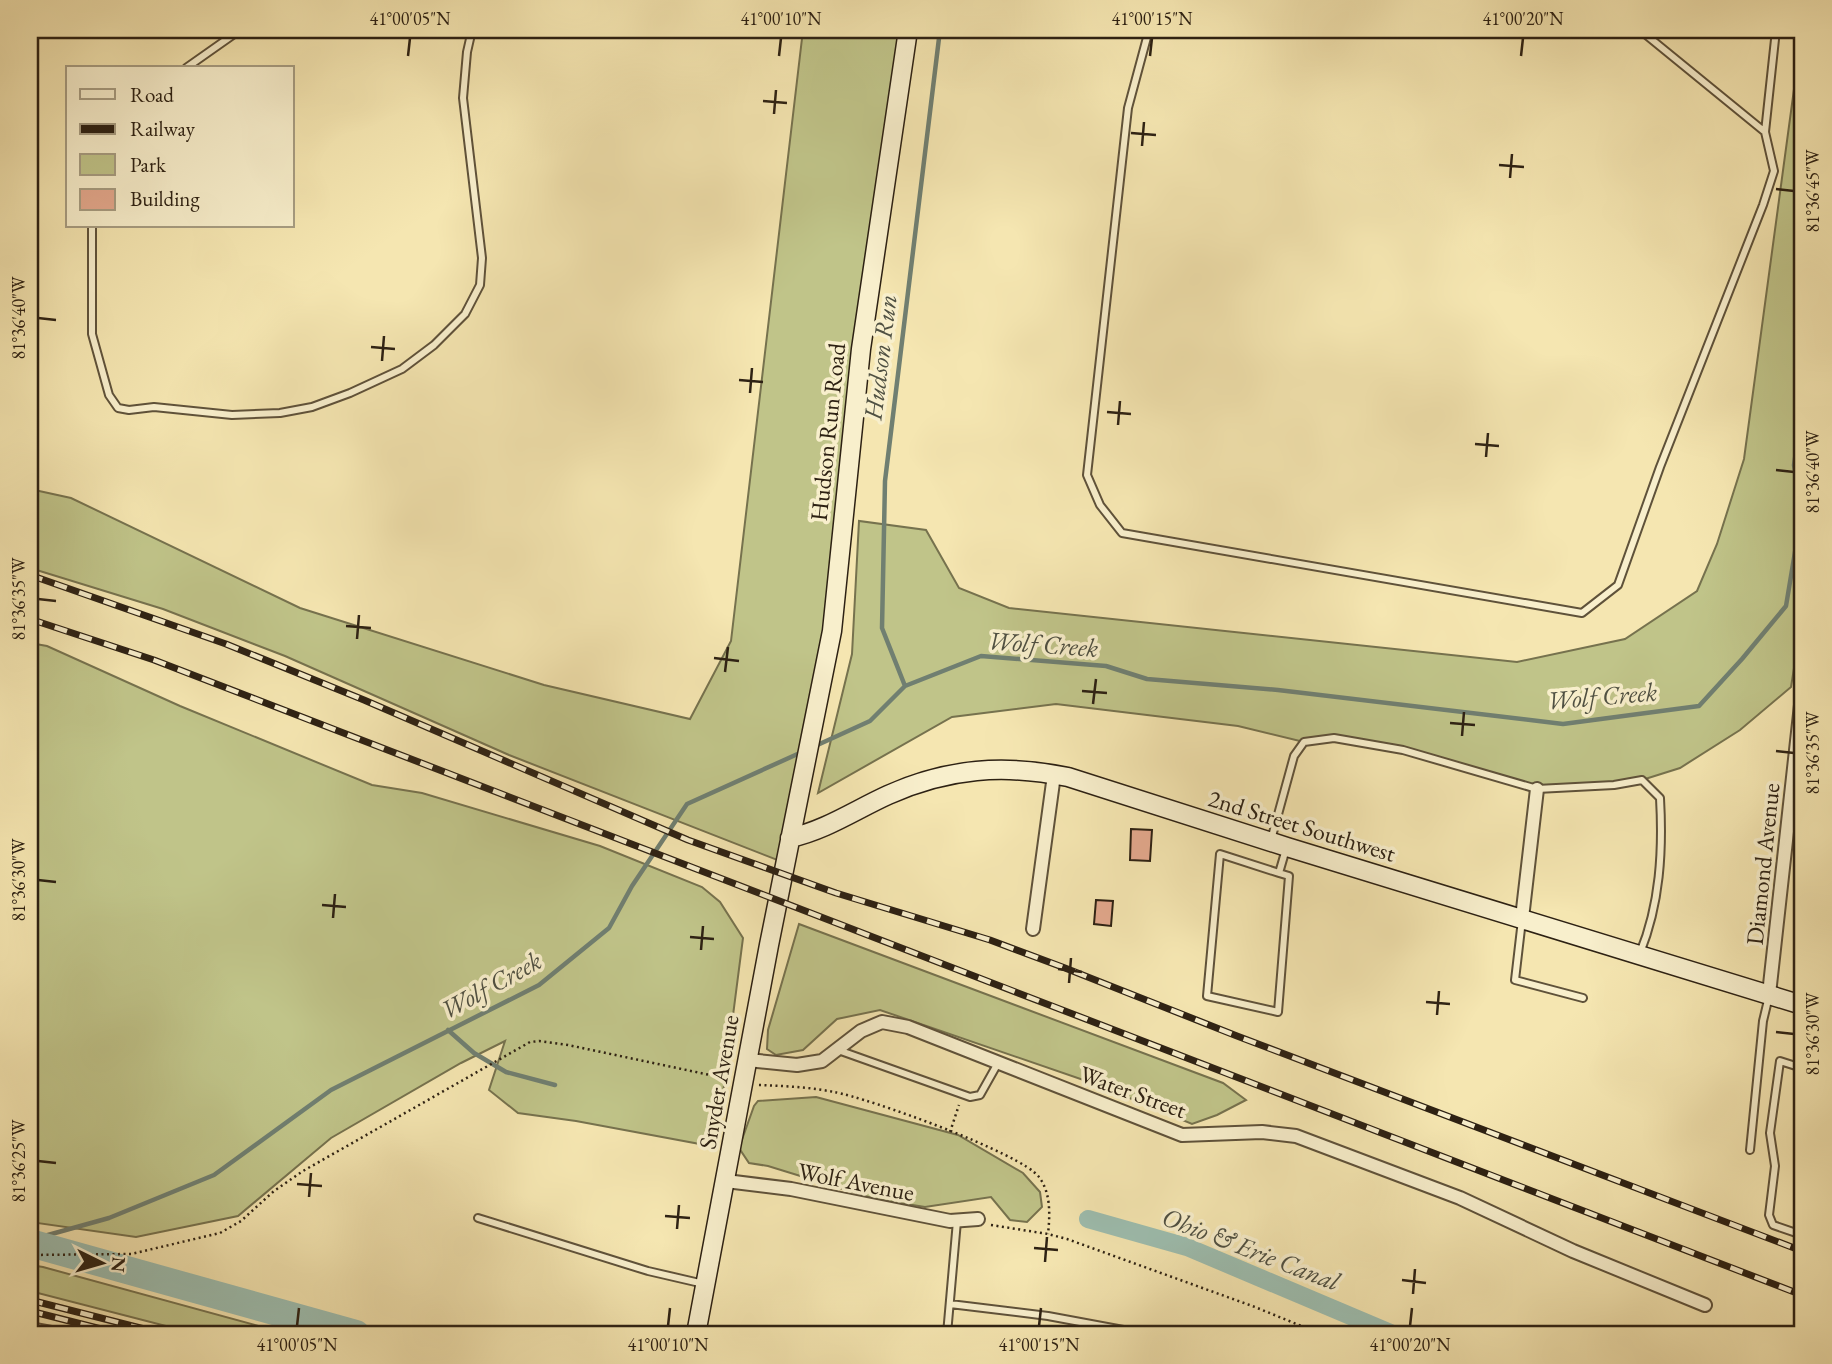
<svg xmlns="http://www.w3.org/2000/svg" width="1832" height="1364" viewBox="0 0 1832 1364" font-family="'EB Garamond',serif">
	<rect width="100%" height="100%" fill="#f5e6b1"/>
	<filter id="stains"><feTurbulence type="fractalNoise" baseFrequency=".00286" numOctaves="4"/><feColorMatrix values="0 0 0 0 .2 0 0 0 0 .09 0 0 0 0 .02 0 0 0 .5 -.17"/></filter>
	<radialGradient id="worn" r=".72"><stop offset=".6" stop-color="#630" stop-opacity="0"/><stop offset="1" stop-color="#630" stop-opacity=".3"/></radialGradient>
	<!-- green -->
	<path fill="#c0c489" stroke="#76724e" stroke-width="2" d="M803 30H908L836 597 785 863 509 755 285 656 163 609 30 568V489L71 498 300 608 544 685 690 719 731 641Z
		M1802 30V618L1791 687 1740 730 1680 768 1642 780 1537 789 1403 750 1350 740 1304 742 1238 726 1056 704 952 717 818 793 852 654 859 521 926 530 959 588 1009 608 1517 662 1625 639 1697 591 1717 544 1744 459Z
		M30 643 47 646 180 706 372 785 422 793 600 846 702 887 720 902 743 938 716 1147 576 1121 518 1113 489 1090 505 1041 461 1063 331 1138 238 1216 136 1237 30 1222Z
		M799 924 1223 1083 1246 1100 1217 1115 1192 1124 1098 1085 880 1010 837 1019 803 1050 776 1055 767 1049 768 1030Z
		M816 1097 958 1135 1023 1173 1040 1192 1042 1207 1027 1222 1010 1220 991 1197 925 1207 875 1199 768 1166 749 1163 739 1148 754 1106 758 1101Z
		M30 1265 43 1267 288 1334H197L30 1291Z"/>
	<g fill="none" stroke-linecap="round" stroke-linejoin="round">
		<!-- stream -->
		<path stroke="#707f71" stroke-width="4.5" d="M905 686 882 628 885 481 940 30
			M813 747 870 721 905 686 981 656 1106 666 1147 679 1278 690 1563 724 1699 706 1742 659 1786 606 1802 510 1794 465 1802 411
			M448 1030 474 1053 506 1072 555 1085
			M30 1240 109 1218 214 1175 331 1090 539 985 609 928 632 886 687 804 802 752"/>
		<!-- canal -->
		<path stroke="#9dbeb0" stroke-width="18" d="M1088 1219 1187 1247 1393 1334"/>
		<!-- river -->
		<path stroke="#9dbeb0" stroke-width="28" d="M30 1243 356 1334"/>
	</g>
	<!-- building -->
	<path fill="#e4a98e" stroke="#2d2113" stroke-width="2" d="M1131 829 1152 830 1150 861 1130 860Z
		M1096 900 1113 901 1111 926 1094 924Z"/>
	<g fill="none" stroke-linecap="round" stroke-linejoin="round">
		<defs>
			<path id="lane" d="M1149 30 1128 108 1087 475 1100 505 1122 533 1582 613 1618 585 1660 467 1763 205 1774 171 1765 132 1776 30
				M1640 30 1765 132
				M186 68 240 30
				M92 226V334L109 395 118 408 129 410 154 407 232 415 280 413 312 407 350 393 402 369 434 345 465 314 480 285 482 258 463 98 467 52 472 30
				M1271 840 1294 756 1304 742 1334 738 1403 750 1537 789 1614 785 1642 780 1660 798C1663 851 1660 904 1640 953
				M1279 873 1220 854 1207 996 1278 1012 1289 876 1279 873 1286 849
				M1522 920 1515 980 1583 998
				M838 1050 970 1097 980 1095 998 1063
				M1802 1068 1780 1061 1770 1133 1775 1166 1769 1215 1773 1225 1802 1235
				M1750 1150 1763 1021 1769 996
				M478 1218 648 1271 704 1284
				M950 1304 1048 1316 1145 1334
				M30 1326 73 1334
				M947 1334 957 1221"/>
			<path id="street" d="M1522 918 1537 789
				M1033 929 1054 775
				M1769 994 1802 696
				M748 1060 797 1065 822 1061 861 1031 882 1022 908 1027 1182 1135 1262 1132 1296 1136 1460 1198 1573 1251 1705 1305
				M726 1181 791 1189 950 1221 978 1219"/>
			<path id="secondary" d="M790 838C826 830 855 810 888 795 948 768 1004 764 1068 777L1287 847 1802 1005
				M696 1334 769 945 832 631 861 349 908 30"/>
		</defs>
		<!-- lane casing -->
		<use href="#lane" stroke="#5f523a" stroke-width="10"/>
		<!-- street casing -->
		<use href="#street" stroke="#5f523a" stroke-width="16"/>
		<!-- secondary casing -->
		<use href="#secondary" stroke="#2d2113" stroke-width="21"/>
		<!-- path -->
		<path stroke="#2d2113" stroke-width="2.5" stroke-dasharray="2 3.5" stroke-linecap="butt" d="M759 1085C784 1086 809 1087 834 1092 868 1098 1021 1153 1039 1177 1051 1193 1050 1215 1048 1234
			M950 1132 959 1105
			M991 1225 1048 1234 1067 1239 1255 1307 1321 1334
			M30 1255 131 1254 220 1233 241 1221 274 1191 303 1171 530 1042 539 1041 568 1045 729 1079"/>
		<!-- lane -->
		<use href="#lane" stroke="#f8efcc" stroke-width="6"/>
		<!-- street -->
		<use href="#street" stroke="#f8efcc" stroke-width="12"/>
		<!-- secondary -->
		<use href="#secondary" stroke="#f8efcc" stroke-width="18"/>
		<defs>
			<path id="rail" d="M30 575 226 644 364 700 688 840 836 893 990 940 1065 968 1237 1036 1802 1251
				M30 619 154 660 1802 1295
				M30 1300 164 1334
				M30 1311 121 1334"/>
		</defs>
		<!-- rail casing -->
		<use href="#rail" stroke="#2d2113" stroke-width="7"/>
		<!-- rail -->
		<use href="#rail" stroke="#f8efcc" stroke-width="4.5" stroke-dasharray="13" stroke-linecap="butt"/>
	</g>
	<!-- ticks -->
	<path fill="none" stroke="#2d2113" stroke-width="2.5" d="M408 56 410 38M779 56 781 38M1150 56 1152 38M1521 56 1523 38M763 101 787 103M774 114 776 90M1131 133 1156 135M1142 146 1144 122M1499 165 1524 167M1510 178 1512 154M1776 189 1794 191M38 318 56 320M371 347 395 349M382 361 384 336M739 380 763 382M750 393 752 368M1107 412 1131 414M1118 425 1120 401M1475 444 1499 446M1486 457 1488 433M1776 470 1794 472M38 599 56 601M346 626 371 628M357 639 359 615M714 658 739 661M725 672 728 647M1082 691 1107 693M1093 704 1096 679M1450 723 1475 725M1462 736 1464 712M1776 751 1794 753M38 880 56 882M322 905 346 907M333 918 335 894M690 937 714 939M701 950 703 926M1058 969 1082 972M1069 983 1071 958M1426 1002 1450 1004M1437 1015 1439 991M1776 1032 1794 1034M38 1161 56 1163M297 1184 322 1186M309 1197 311 1173M665 1216 690 1218M677 1229 679 1205M1034 1248 1058 1250M1045 1262 1047 1237M1402 1280 1426 1283M1413 1294 1415 1269M297 1326 299 1308M668 1326 670 1308M1039 1326 1041 1308M1410 1326 1412 1308"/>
	<g text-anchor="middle" stroke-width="7" stroke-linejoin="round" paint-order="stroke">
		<!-- street labels -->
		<g font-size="24" fill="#2d2113" stroke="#f8efcc">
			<text transform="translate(828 432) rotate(-84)" y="8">Hudson Run Road</text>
			<text transform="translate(1302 826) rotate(17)" y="8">2nd Street Southwest</text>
			<text transform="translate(1763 864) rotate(-84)" y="8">Diamond Avenue</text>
			<text transform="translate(719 1082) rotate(-80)" y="8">Snyder Avenue</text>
			<text transform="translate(1133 1092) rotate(20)" y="8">Water Street</text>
			<text transform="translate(856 1182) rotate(11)" y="8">Wolf Avenue</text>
		</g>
		<!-- water labels -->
		<g font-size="26" font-style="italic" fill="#4f5042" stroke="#f8efcc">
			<text transform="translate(880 357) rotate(-83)" y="9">Hudson Run</text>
			<text transform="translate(1043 644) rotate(4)" y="9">Wolf Creek</text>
			<text transform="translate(1602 696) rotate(-5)" y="9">Wolf Creek</text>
			<text transform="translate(491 985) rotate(-29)" y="9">Wolf Creek</text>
			<text transform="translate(1251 1249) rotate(21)" y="9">Ohio &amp; Erie Canal</text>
		</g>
	</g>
	<!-- margin -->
	<rect width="1832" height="1364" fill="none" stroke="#f5e6b1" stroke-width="77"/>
	<!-- legend -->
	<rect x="66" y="66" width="228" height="161" fill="#f8efcc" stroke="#a79d82" stroke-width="2"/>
	<rect x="80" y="89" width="35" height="10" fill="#f8efcc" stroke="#a79d82" stroke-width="2"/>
	<text x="130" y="102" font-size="21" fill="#2d2113">Road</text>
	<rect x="80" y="124" width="35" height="10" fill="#2d2113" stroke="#a79d82" stroke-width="2"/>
	<text x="130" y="136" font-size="21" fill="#2d2113">Railway</text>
	<rect x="80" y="154" width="35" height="21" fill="#c0c489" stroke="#a79d82" stroke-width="2"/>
	<text x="130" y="172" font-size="21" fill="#2d2113">Park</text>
	<rect x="80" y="189" width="35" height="21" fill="#e4a98e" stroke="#a79d82" stroke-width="2"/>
	<text x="130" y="206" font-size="21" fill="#2d2113">Building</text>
	<!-- north arrow -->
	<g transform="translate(102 1263) rotate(95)" stroke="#f8efcc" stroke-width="5" paint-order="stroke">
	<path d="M0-5L12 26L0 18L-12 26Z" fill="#2d2113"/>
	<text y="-10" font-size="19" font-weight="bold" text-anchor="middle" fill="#2d2113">N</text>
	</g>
	<rect x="38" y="38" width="1756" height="1288" fill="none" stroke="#2d2113" stroke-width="2.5"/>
	<g font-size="18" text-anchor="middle" fill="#2d2113">
		<text x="410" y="25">41°00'05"N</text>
		<text x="781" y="25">41°00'10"N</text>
		<text x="1152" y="25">41°00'15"N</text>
		<text x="1523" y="25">41°00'20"N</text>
		<text transform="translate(1813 191) rotate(-90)" y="6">81°36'45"W</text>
		<text transform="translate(19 318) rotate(-90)" y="6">81°36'40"W</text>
		<text transform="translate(1813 472) rotate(-90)" y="6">81°36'40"W</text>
		<text transform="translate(19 599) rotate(-90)" y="6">81°36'35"W</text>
		<text transform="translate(1813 753) rotate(-90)" y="6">81°36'35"W</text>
		<text transform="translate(19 880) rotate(-90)" y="6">81°36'30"W</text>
		<text transform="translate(1813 1034) rotate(-90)" y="6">81°36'30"W</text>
		<text transform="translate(19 1161) rotate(-90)" y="6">81°36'25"W</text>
		<text x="297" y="1351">41°00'05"N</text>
		<text x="668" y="1351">41°00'10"N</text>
		<text x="1039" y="1351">41°00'15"N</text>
		<text x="1410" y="1351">41°00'20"N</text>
	</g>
	<rect width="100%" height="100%" filter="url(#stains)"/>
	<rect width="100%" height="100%" fill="url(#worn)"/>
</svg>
